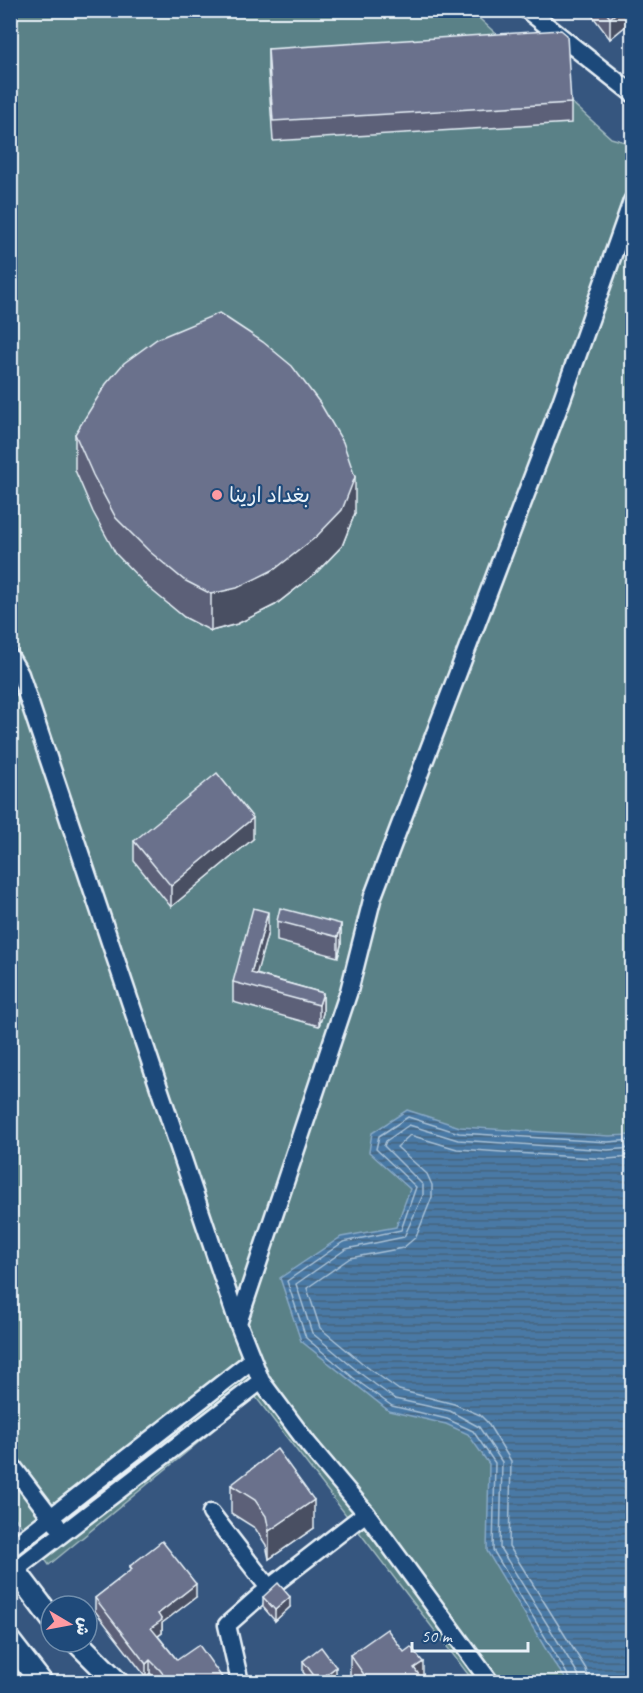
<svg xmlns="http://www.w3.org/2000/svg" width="643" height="1693" viewBox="0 0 643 1693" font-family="Caveat,'Playpen Sans Arabic',sans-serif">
	<defs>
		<pattern id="water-rules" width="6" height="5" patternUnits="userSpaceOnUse" patternTransform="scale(1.5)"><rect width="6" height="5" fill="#4879a5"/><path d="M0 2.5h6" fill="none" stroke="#47637c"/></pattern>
	</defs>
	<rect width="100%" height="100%" fill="#36567f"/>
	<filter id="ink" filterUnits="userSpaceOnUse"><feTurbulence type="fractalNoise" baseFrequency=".0167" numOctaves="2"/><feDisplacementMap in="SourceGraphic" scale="12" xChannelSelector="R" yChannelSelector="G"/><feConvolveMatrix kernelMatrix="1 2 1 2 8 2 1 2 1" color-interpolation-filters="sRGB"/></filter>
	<g filter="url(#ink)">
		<!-- grass -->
		<path fill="#5a8187" stroke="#a1b9c0" stroke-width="1.5" d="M10 11H471L611 138 632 144V1682H474L255 1396 49 1565 11 1512Z"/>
		<!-- water -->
		<path fill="url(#water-rules)" stroke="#88a9c6" stroke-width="1.5" d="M407 1110 460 1127 609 1136 632 1135V1682H568L554 1663 487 1551 489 1464 468 1434 446 1424 389 1411 301 1341 280 1278 341 1237 396 1227 410 1189 369 1152 372 1133Z"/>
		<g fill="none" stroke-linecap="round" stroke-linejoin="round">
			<!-- shore -->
			<path stroke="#a8c1d7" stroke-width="1.5" d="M572 1682 493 1550 495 1463 473 1431 447 1419 392 1406 356 1380 306 1338 287 1281 343 1242 401 1230 416 1187 376 1149 379 1136 408 1117 459 1133 608 1142 632 1140
				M580 1682 578 1674 500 1548 502 1462 479 1427 450 1411 395 1399 361 1374 312 1333 296 1284 346 1249 404 1237 423 1195V1185L384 1146 386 1141 409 1125 458 1140 608 1150 632 1148
				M589 1682 586 1669 509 1546 511 1461 487 1422 480 1415 454 1404 399 1390 367 1367 320 1328 307 1288 350 1258 403 1248 416 1237 432 1197V1185L427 1174 397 1147 410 1135 457 1149 607 1159 632 1157"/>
			<defs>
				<path id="minor" d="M527 10 632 93
					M10 657 20 674 238 1323
					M10 1463 57 1525
					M211 1513 269 1588 227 1625 240 1682
					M10 1549 251 1361
					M15 1570 261 1381
					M269 1588 366 1513
					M490 1682 366 1513 308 1444 261 1381 238 1323 349 991 373 896 561 402 632 201"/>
				<path id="major" d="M10 1564 51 1618
					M10 1642 41 1682
					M77 1642 117 1682"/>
			</defs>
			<!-- minor casing -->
			<use href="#minor" stroke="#e8f1f8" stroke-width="21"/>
			<!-- major casing -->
			<use href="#major" stroke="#e8f1f8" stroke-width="26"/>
			<!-- minor -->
			<use href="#minor" stroke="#1f4a7a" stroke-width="16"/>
			<!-- major -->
			<use href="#major" stroke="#1f4a7a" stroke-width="21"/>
		</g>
		<!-- wall -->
		<path fill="#5b6178" stroke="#e8f1f8" stroke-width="1.5" d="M588 10H633V20L610 39Z
			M268 49 571 103V123L273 141 268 69Z
			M75 434 355 513 342 546 316 573 275 605 237 624 211 631 184 617 149 588 116 554 93 512 75 470Z
			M253 839 171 907 134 861V841Z
			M277 921 341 924V945L338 957 277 941Z
			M268 932 256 974 323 993V1013L319 1026 233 1002V982Z
			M231 1485 314 1528 269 1559 266 1545 255 1528 231 1513Z
			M130 1566 196 1597 162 1623V1633L158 1636 177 1660 226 1683H160L150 1673 146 1677 95 1611V1598L130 1571Z
			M263 1597 290 1607 275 1621 263 1607Z
			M350 1655 423 1680 425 1683H350Z
			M303 1661 336 1678 329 1683H311L303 1672Z"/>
		<!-- shaded-wall -->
		<path fill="#4a4f62" stroke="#e8f1f8" stroke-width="1.5" d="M620 10H633V20L610 39V18Z
			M355 477V513L342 546 316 573 275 605 237 624 211 631V594Z
			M253 818V839L171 907V886Z
			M268 912V932L253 987 251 973Z
			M341 924V945L338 957V937Z
			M323 993V1013L319 1026V1005Z
			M314 1500V1528L269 1559V1531Z
			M196 1584V1597L162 1623V1633L151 1641V1628L158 1614Z
			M290 1597V1607L275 1621V1610Z
			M150 1660V1673L146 1677V1664Z
			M423 1662V1683L414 1668Z
			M336 1667V1678L329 1683H318V1681Z"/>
		<!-- building -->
		<path fill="#6a718c" stroke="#e8f1f8" stroke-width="1.5" d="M604 10H620L610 18Z
			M561 30 567 35 571 103 273 121 268 49Z
			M219 313 263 342 292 366 320 403 343 442 355 477 342 510 316 537 275 569 237 588 211 594 184 580 149 551 116 518 93 475 75 434 106 384 124 363 157 339Z
			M217 773 253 818 171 886 134 841Z
			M253 908 268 912 251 973 323 993 319 1005 233 982Z
			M280 908 341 924 338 937 277 921Z
			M277 1449 314 1500 269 1531 266 1516 255 1500 231 1485Z
			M162 1541 196 1584 158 1614 162 1620 151 1628 177 1660 199 1645 226 1683H170L160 1670 150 1660 146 1664 95 1598 132 1569 130 1566Z
			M278 1583 290 1597 275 1610 263 1597Z
			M387 1629 404 1652 411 1647 423 1662 414 1668 425 1683H370L350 1655Z
			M321 1647 336 1667 318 1681 303 1661Z"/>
	</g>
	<!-- markers -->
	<circle fill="#ff9aa2" stroke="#1f4a7a" stroke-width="2" cx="217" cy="495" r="6"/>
	<g text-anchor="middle" stroke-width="4.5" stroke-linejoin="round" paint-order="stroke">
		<!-- poi labels -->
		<g font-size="21" fill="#e8f1f8" stroke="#1f4a7a" text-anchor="start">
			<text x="229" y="502">بغداد ارينا</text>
		</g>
	</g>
	<!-- margin -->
	<rect width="643" height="1693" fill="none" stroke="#1f4a7a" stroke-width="36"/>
	<rect x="18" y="18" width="607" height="1657" fill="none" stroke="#e8f1f8" stroke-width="2" filter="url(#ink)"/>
	<!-- north arrow -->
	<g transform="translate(69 1624) rotate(100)"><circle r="28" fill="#1f4a7a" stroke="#6f8dac" stroke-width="1.5"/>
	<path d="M0-4.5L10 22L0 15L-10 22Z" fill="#ff9aa2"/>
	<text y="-9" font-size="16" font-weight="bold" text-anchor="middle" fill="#e8f1f8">ش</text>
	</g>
	<!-- scale -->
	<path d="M412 1642v9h116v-9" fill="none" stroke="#e8f1f8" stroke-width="3"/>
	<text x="421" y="1642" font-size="18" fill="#e8f1f8" stroke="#1f4a7a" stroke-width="4.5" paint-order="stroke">50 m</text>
</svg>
